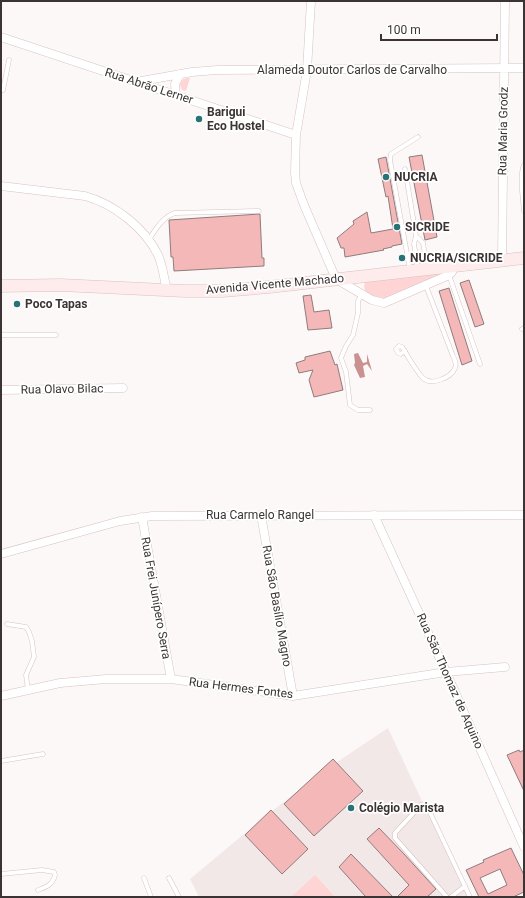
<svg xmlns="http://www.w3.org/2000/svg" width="525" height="898" viewBox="0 0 525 898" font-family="Roboto,sans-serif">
	<rect width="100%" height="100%" fill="#fdf8f8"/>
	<!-- built -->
	<path fill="#f3e8e8" d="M388 728 422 801 472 897H199L190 879 268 814 331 766Z"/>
	<!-- green -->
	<path fill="#fed4d4" d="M190 78 186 91 182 90 180 85C182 79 184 78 190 78Z
		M439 272 440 276 389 299C379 300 360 295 365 282Z
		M315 875 335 897H291Z"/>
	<!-- water -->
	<path fill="#ca9191" d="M358 353 363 363 367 362V354L372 371 367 364 363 366 365 377 360 378 354 365 355 363 354 354Z"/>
	<!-- building -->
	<path fill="#f4b8b9" stroke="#8f7c7c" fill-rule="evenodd" d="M422 155 437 237 425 240 409 157Z
		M386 157 402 244 392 246V247L383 249 384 250 345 257 344 248H341L337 238 354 224 353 221 367 212 371 233 393 229 388 196 386 197 378 159Z
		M260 214 262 258H264V266L174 271 173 257H171L169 220Z
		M469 280 484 324 475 327 460 283Z
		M449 288 472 361 462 365 439 291Z
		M311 295 314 312 329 310 332 328 308 330 303 296Z
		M330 351 335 365 337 364 343 390 314 397 309 380 313 370 299 373 296 363 305 360V357Z
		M519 750 520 752 524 750V791L507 755Z
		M333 759 363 791 314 836 284 804Z
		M271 810 308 849 282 874 245 835Z
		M379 828 404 854 436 889 427 897H397L409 885 367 839Z
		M511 848 524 875V892L513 897H479L466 870 484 862 483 860ZM500 869 507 885 488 894 480 878Z
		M351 854 393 897H366L339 867Z"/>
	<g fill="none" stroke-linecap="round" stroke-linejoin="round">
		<defs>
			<path id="lane" d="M1 91 3 90 9 60
				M524 165C519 176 523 198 524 211
				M405 169 416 236 414 244 418 270
				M416 236 423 243 427 267
				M149 240C154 231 164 216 175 213L259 211
				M410 270 390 160 391 154 418 137
				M449 275 480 364
				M362 294 358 301V313L353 335 346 346 341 358 346 372 350 405 358 410H370
				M522 329 524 328
				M1 335H56
				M405 351 401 354 398 353 396 349 399 346 402 347C408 356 415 370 423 378 431 386 451 378 455 368 457 364 455 360 453 356L426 286
				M7 624 26 627 29 632 32 641 34 657 26 675 28 690
				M1 761 43 754
				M1 874 42 870 54 872 55 875C53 884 47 887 38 890
				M144 878 151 897
				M169 878 179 897
				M447 897 395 838V833L421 805 426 804 470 897
				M451 897 465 886"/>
			<path id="street" d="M311 1 307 70 296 135 295 173 296 183 304 205 336 279 372 300 384 303 449 275 452 272 455 265
				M1 37 296 135
				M136 82 192 72 217 70 524 68
				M176 95 175 84 180 74
				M1 186 85 196C114 204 145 228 158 255 163 266 164 279 167 291
				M502 260 505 1
				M1 390 123 388
				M261 515 293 696
				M374 515 446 672 524 847
				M142 517 171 679
				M1 554 120 521 152 516 524 515
				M1 696 60 683 106 679H171L293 696 446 672 505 667"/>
			<path id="secondary" d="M1 286 61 285 185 291H222L269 287 524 258"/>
		</defs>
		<!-- lane casing -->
		<use href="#lane" stroke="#d7c2c2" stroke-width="5"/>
		<!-- street casing -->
		<use href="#street" stroke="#d7c2c2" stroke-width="9"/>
		<!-- secondary casing -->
		<use href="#secondary" stroke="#d7c2c2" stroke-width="13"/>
		<!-- lane -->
		<use href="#lane" stroke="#fff" stroke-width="4"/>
		<!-- street -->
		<use href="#street" stroke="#fff" stroke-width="8"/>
		<!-- secondary -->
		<use href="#secondary" stroke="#feebeb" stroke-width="12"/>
	</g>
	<!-- markers -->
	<g fill="#287375" stroke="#fff" stroke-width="1.5">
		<circle cx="199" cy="119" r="4"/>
		<circle cx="386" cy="177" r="4"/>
		<circle cx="397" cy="227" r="4"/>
		<circle cx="402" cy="258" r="4"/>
		<circle cx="17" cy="304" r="4"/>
		<circle cx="351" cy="808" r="4"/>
	</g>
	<g text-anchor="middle" stroke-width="3.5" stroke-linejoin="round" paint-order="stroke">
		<!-- street labels -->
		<g font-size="12" fill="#3c3434" stroke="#fff">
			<text x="352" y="74">Alameda Doutor Carlos de Carvalho</text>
			<text transform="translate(149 86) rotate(18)" y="4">Rua Abrão Lerner</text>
			<text transform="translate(503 131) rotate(-89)" y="4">Rua Maria Grodz</text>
			<text transform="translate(275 284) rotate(-5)" y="4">Avenida Vicente Machado</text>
			<text transform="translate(62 389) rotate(-1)" y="4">Rua Olavo Bilac</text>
			<text x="260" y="519">Rua Carmelo Rangel</text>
			<text transform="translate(156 598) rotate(80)" y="4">Rua Frei Junípero Serra</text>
			<text transform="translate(277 606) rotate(80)" y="4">Rua São Basílio Magno</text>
			<text transform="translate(450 681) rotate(66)" y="4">Rua São Thomaz de Aquino</text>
			<text transform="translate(241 688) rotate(7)" y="4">Rua Hermes Fontes</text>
		</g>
		<!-- poi labels -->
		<g font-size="12" font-weight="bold" fill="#3c3434" stroke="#fff" text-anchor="start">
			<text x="207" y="116">Barigui<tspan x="207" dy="14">Eco Hostel</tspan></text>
			<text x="394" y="181">NUCRIA</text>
			<text x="405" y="231">SICRIDE</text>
			<text x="410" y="262">NUCRIA/SICRIDE</text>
			<text x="25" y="308">Poco Tapas</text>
			<text x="359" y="812">Colégio Marista</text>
		</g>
	</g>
	<!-- border -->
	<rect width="525" height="898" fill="none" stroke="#3c3434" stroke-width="4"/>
	<!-- scale -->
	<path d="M381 34v6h116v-6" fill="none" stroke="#3c3434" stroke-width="2"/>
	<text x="387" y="34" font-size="12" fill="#3c3434" stroke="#ffffff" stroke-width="3" paint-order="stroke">100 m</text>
</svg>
